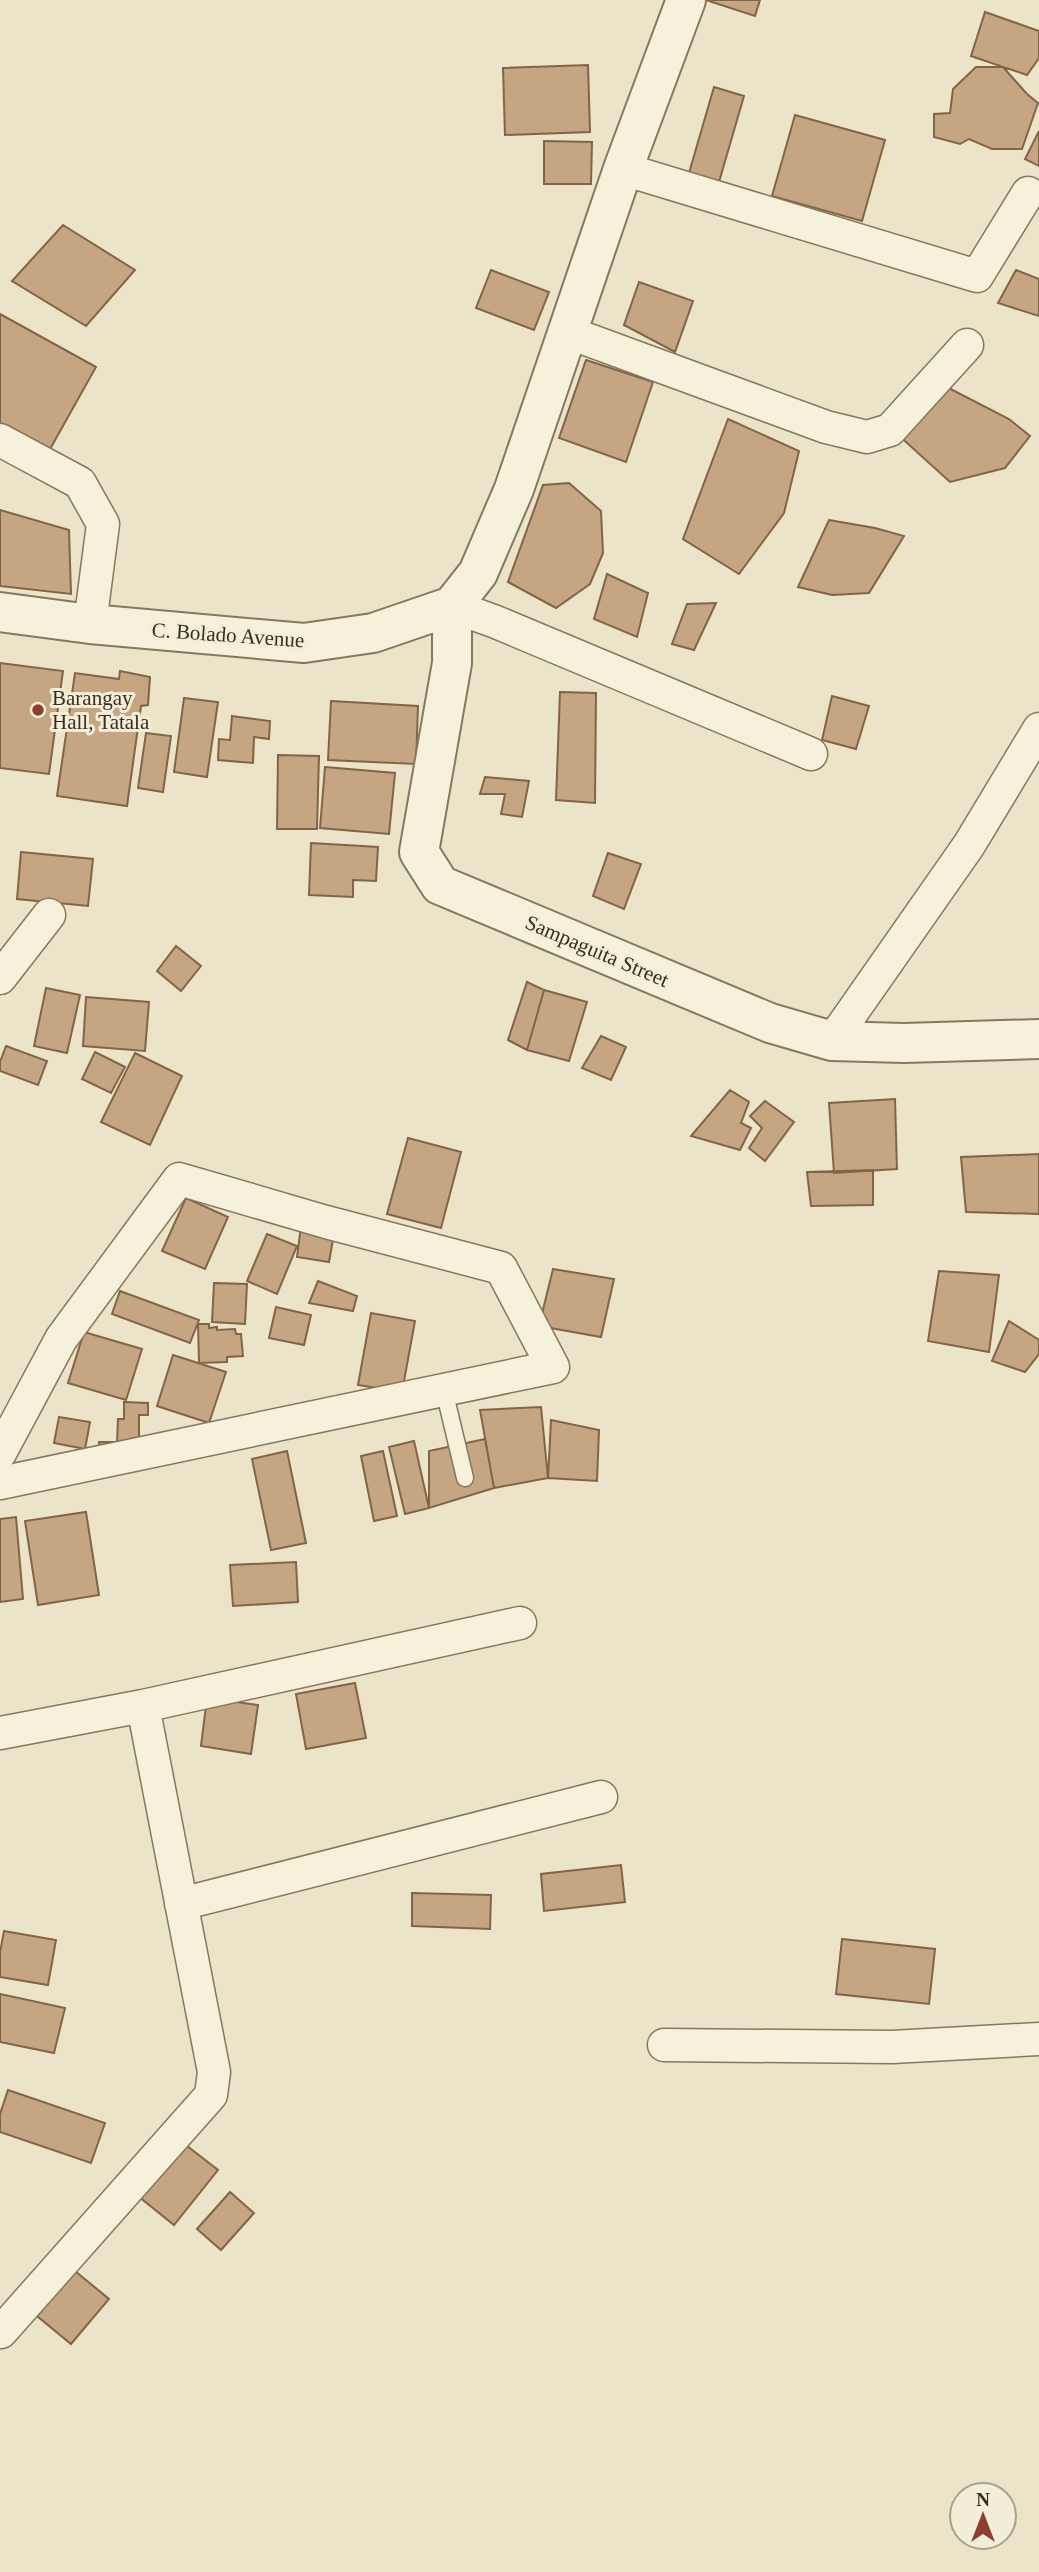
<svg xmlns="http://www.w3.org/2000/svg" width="1039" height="2572" viewBox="0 0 1039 2572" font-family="Georgia,serif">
	<rect width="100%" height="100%" fill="#ebe4c9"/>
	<!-- building -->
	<path fill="#c5a582" stroke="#826547" stroke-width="2" d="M706 0H760L755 16Z
		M985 12 1039 31V58L1027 75 971 56Z
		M588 65 590 132 505 135 503 68Z
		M976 67H1003L1027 94 1038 103 1022 149H992L969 139 960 144 934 137V114L950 113 953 89Z
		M714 87 744 96 719 182 689 173Z
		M795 115 885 140 862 221 772 196Z
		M1039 131V166L1025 159Z
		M544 141 592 142 591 184H544Z
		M63 225 135 270 86 326 12 281Z
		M491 270 549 292 534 330 476 308Z
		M1016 270 1039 279V316L998 303Z
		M639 282 693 301 675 352 624 325Z
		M0 314 96 367 44 460 0 437Z
		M586 360 653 382 626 462 559 438Z
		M937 382 1009 419 1030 436 1005 468 950 482 897 434Z
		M728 419 799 451 784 513 739 574 683 539Z
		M569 483 601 511 603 553 590 584 556 608 508 582 543 485Z
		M0 510 69 530 71 594 0 586Z
		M829 520 875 528 904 536 869 593 832 595 798 587Z
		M607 574 648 593 637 637 594 619Z
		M716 603 694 650 672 644 687 604Z
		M0 663 63 671 49 774 0 768Z
		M120 671 150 677 148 705 141 706 127 806 57 796 75 673 119 679Z
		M560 692 596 693 595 803 556 800Z
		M832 696 869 706 856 749 822 740Z
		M184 698 218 702 207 777 174 772Z
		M331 701 418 706 416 764 328 760Z
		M232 716 270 721 269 739 254 737 253 763 218 760 219 739 230 740Z
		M146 733 171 736 163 792 138 788Z
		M278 755 319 756 317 829H277Z
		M325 767 395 773 389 834 320 828Z
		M485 777 529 781 522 817 501 814 505 794H480Z
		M311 843 378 847 376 881 353 880V897L309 895Z
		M21 852 93 859 88 906 17 899Z
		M608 853 641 864 624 909 593 896Z
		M176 946 201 966 181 991 157 971Z
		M527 982 544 990 527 1050 508 1040Z
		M46 988 80 995 67 1053 34 1046Z
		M544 990 587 1002 569 1061 527 1050Z
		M86 997 149 1002 145 1051 83 1046Z
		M601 1036 626 1047 611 1080 582 1068Z
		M6 1046 47 1061 38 1085 0 1071V1062Z
		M95 1052 125 1067 111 1093 82 1079Z
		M135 1053 182 1076 150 1145 101 1122Z
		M730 1090 749 1102 741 1123 751 1128 740 1150 691 1136Z
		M895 1099 897 1169 834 1173 829 1103Z
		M765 1101 794 1122 765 1161 749 1148 762 1128 750 1116Z
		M408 1138 461 1152 441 1228 387 1214Z
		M1039 1154V1214L966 1212 961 1157Z
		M873 1170V1205L811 1206 807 1172Z
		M186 1198 228 1217 205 1269 162 1251Z
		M301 1226 334 1234 329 1262 297 1257Z
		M267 1234 297 1246 277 1294 247 1281Z
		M553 1269 614 1279 601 1337 539 1326Z
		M939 1271 999 1275 989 1352 928 1341Z
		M318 1281 357 1296 353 1311 309 1303Z
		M214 1283 247 1284 245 1324 212 1322Z
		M120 1291 199 1320 190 1343 112 1314Z
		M276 1307 311 1315 304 1345 269 1338Z
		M371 1313 415 1321 402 1392 358 1385Z
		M1009 1321 1039 1340V1354L1025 1372 992 1361Z
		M198 1324H209V1328L217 1327V1330L235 1329 236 1334H241L243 1356 227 1357V1362L199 1363Z
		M84 1332 142 1349 126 1400 68 1383Z
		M173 1355 226 1372 209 1423 157 1406Z
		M124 1402 148 1403V1415H139V1447L98 1453 99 1442H117L118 1419H124Z
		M541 1407 548 1478 494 1488 480 1410Z
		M59 1417 90 1422 85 1449 54 1443Z
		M551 1420 599 1430 597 1481 548 1478Z
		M485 1439 494 1488 429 1508V1451Z
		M414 1441 429 1508 405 1514 389 1447Z
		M287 1451 306 1543 271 1550 252 1459Z
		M383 1451 397 1516 374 1521 361 1456Z
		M86 1512 99 1595 38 1605 25 1521Z
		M16 1517 23 1599 0 1602V1519Z
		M296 1562 298 1602 233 1606 230 1565Z
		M355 1683 366 1738 306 1749 296 1694Z
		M207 1698 258 1705 251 1754 201 1746Z
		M621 1865 625 1902 544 1911 541 1874Z
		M412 1893 491 1895 490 1929 412 1926Z
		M4 1931 56 1940 48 1985 0 1977V1952Z
		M842 1939 935 1949 929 2004 836 1994Z
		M0 1994 65 2008 54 2053 0 2042Z
		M8 2090 105 2123 91 2163 0 2132V2114Z
		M182 2142 218 2170 174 2225 138 2196Z
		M230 2192 254 2213 221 2250 197 2229Z
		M75 2271 109 2299 71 2344 37 2316Z"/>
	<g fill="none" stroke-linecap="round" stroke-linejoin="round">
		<defs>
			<path id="service" d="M444 1390 465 1478"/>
			<path id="minor" d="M623 169 977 276 1028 193
				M567 332 826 427 867 437 890 430 967 345
				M0 440 80 483 103 524 90 624
				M452 606 496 622 811 754
				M0 978 49 915
				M832 1041 969 845 1039 729
				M0 1453 61 1339 179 1179 326 1222 501 1268 553 1367 0 1483
				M0 1733 143 1706 520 1623
				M181 1904 601 1797
				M664 2045 892 2047 1039 2039
				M1 2332 211 2095 214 2072 143 1706"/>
			<path id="tertiary" d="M452 606V663L419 852 440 885 770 1023 832 1041 904 1043 1039 1039
				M452 606 478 573 514 489 623 169 686 0
				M0 612 90 624 304 643 373 633 452 606"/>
		</defs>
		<!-- service casing -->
		<use href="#service" stroke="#85785f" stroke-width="19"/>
		<!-- minor casing -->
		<use href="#minor" stroke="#85785f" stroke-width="35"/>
		<!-- tertiary casing -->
		<use href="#tertiary" stroke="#85785f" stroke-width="42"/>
		<!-- service -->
		<use href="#service" stroke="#f6f1db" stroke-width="16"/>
		<!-- minor -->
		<use href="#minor" stroke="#f6f1db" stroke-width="32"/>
		<!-- tertiary -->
		<use href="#tertiary" stroke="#f6f1db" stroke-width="38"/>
	</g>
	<!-- markers -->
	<circle fill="#8f3e34" stroke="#f3eed8" stroke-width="2.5" cx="38" cy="710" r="7"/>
	<g text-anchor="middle" stroke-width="6" stroke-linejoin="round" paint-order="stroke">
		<!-- street labels -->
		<g font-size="21" fill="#372e21" stroke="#f3eed8">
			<text transform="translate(228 635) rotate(4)" y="7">C. Bolado Avenue</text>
			<text transform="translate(597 951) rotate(23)" y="7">Sampaguita Street</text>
		</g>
		<!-- poi labels -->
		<g font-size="21" fill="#372e21" stroke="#f3eed8" text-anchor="start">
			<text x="52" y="705">Barangay<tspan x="52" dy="24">Hall, Tatala</tspan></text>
		</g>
	</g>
	<!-- north arrow -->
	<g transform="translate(983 2516)"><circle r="33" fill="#f3eed8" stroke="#a8a18f" stroke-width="2"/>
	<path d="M0-5L12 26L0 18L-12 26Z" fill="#8f3e34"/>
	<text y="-10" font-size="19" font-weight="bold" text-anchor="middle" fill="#372e21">N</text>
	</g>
</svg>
